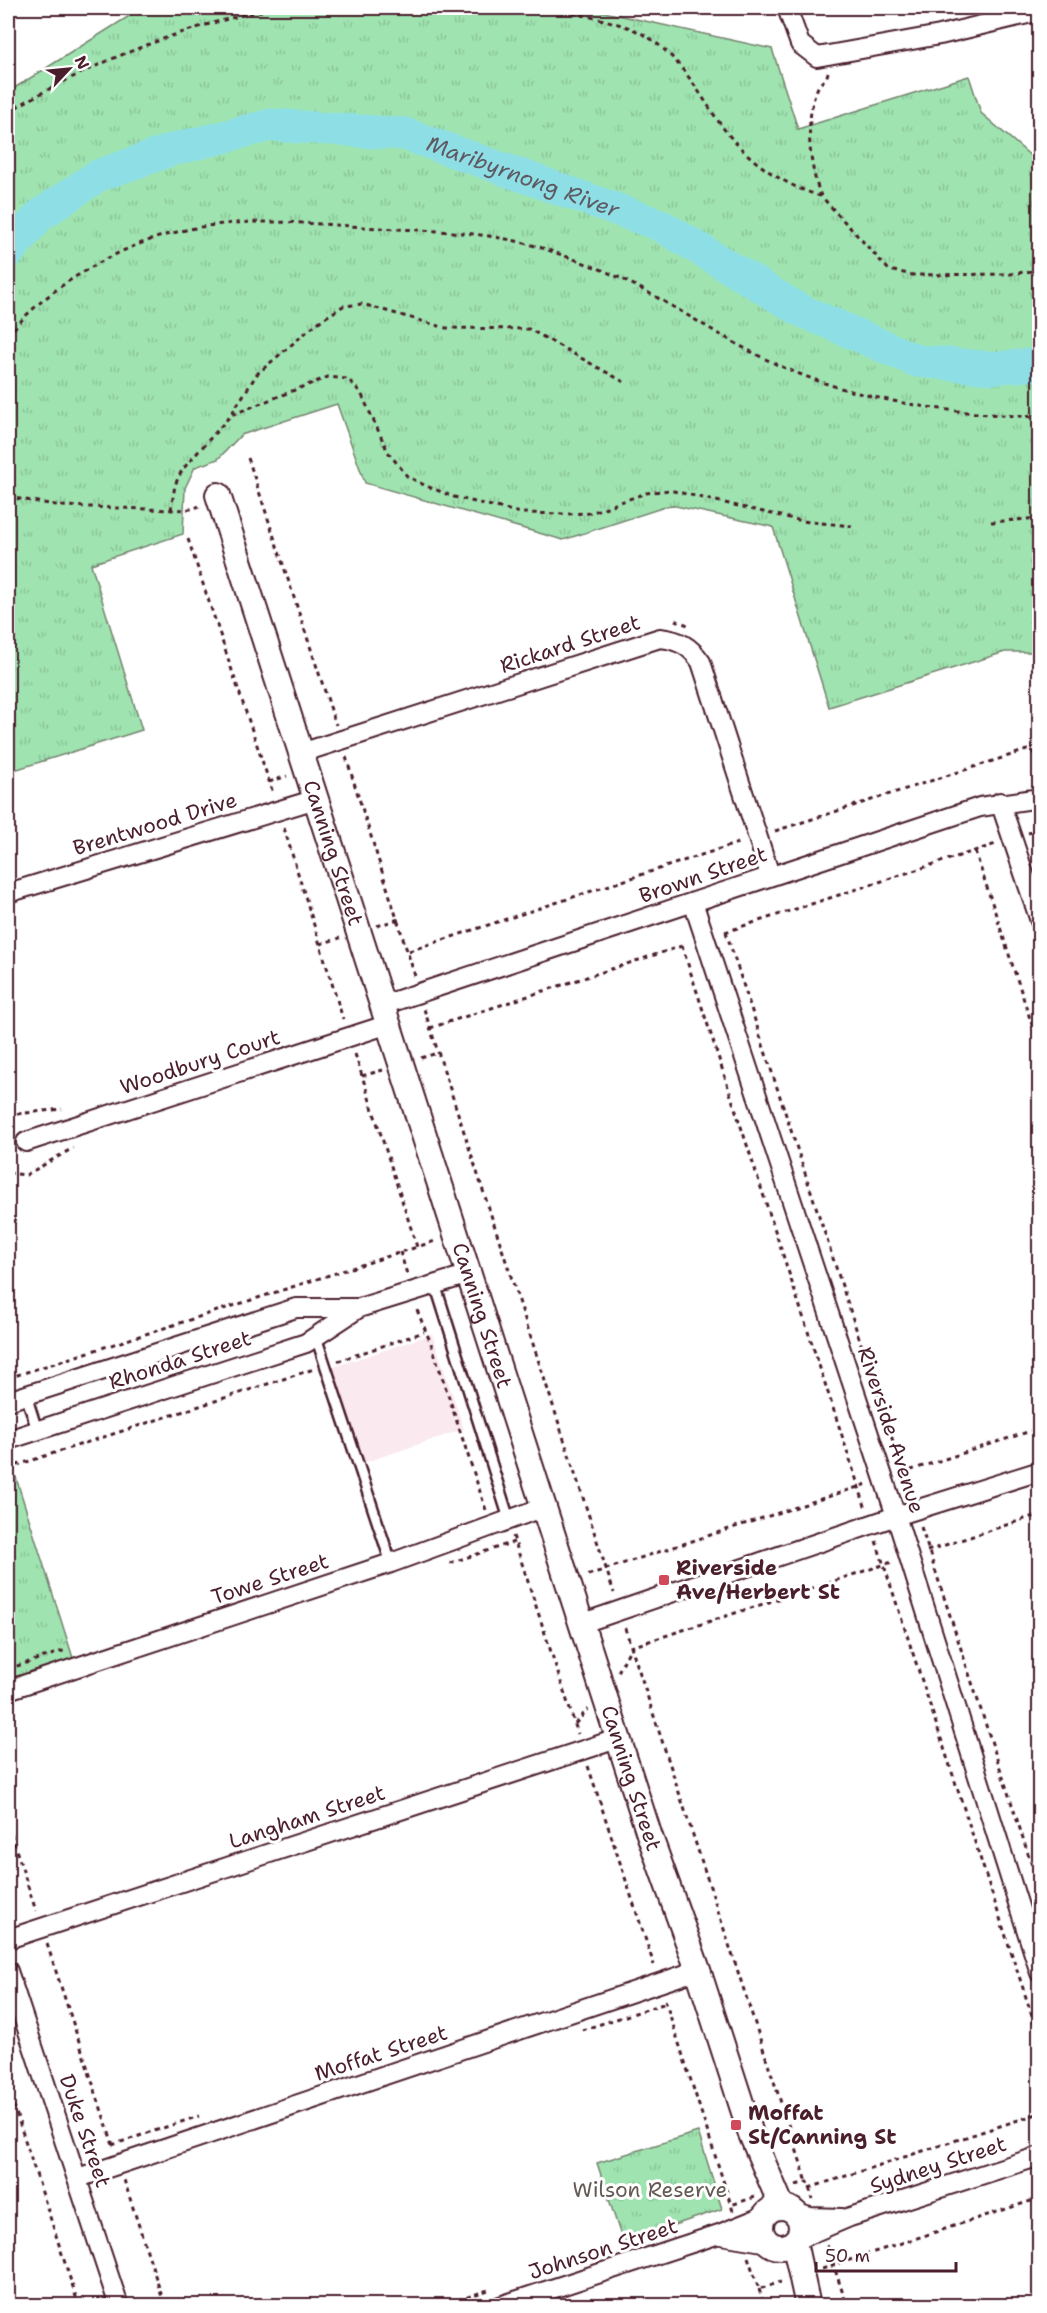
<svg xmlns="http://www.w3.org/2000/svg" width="1047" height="2313" viewBox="0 0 1047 2313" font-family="'Shantell Sans',sans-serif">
	<defs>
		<pattern id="park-tufts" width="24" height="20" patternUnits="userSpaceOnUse" patternTransform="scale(1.5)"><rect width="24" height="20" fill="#9fe4b0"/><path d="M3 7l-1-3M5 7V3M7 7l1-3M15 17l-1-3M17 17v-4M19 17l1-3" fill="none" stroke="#8ac398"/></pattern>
	</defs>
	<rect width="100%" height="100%" fill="#fff"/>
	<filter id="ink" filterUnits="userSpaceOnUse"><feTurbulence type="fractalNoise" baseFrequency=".0167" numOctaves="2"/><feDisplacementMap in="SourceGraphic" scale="12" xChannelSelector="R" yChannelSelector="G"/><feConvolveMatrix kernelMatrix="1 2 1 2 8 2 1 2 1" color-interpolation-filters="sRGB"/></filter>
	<g filter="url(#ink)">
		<!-- built -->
		<path fill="#fae9ef" d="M432 1334 464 1429 363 1463 331 1368Z"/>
		<!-- park -->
		<path fill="url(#park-tufts)" stroke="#74826e" stroke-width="1.5" d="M142 8H586L772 49 798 129 969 76 981 113 1039 163V652H1005L829 707 773 527 671 505 563 540 365 483 337 404 241 435 218 459 195 467 185 488 183 534 91 564 142 730 8 772V92Z
			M12 1465 73 1658 8 1679V1466Z
			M698 2132 722 2209 623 2242 597 2163Z"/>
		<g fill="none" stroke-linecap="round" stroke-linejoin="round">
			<!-- river -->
			<path stroke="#8edfe5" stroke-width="33" id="s1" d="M8 253 39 216 97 176 171 150 271 125 405 134 660 225 800 310 917 361 992 368 1040 364"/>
			<defs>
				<path id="lane" d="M435 1284 509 1519
					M316 1337 391 1563
					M26 1395 37 1430"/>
				<path id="street" d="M787 8 800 44 817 57 940 35 1040 11
					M301 753 660 638C679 640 690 646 701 662L770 875
					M1000 802 1040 921
					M8 893 316 799
					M693 902 896 1516 1040 1973
					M383 1005 980 807 1040 798
					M26 1142 389 1024
					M8 1401 296 1308H359
					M8 1440 306 1343 359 1308 469 1274
					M583 1623 896 1516 1040 1471
					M8 1690 391 1563 544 1507
					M8 1939 620 1738
					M8 1971 119 2306
					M78 2178 698 1970
					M796 2213 810 2217 842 2218
					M721 2235 769 2243
					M796 2240 850 2217 1040 2156
					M500 2306 719 2234 764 2216"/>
				<g id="secondary">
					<path id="s2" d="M218 495 649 1834 698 1970 751 2134 782 2207"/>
					<circle cx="781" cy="2227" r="20"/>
					<path d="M794 2242 808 2306"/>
				</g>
			</defs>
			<!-- lane casing -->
			<use href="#lane" stroke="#4a1f2b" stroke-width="14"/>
			<!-- street casing -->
			<use href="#street" stroke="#4a1f2b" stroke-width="22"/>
			<!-- secondary casing -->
			<use href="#secondary" stroke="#4a1f2b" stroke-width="28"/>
			<!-- path -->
			<path stroke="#4a1f2b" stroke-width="3" stroke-dasharray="4.5 4.5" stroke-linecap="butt" d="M546 8C581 16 627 20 655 42 684 64 701 96 721 125 745 158 781 185 821 196
				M828 72C827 80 821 81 818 87 804 117 809 167 821 196L889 270 913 275 1010 274 1040 270
				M8 112C91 63 180 27 275 8
				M8 336C28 310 55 289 83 272 186 210 263 220 378 228 432 231 489 231 542 248 568 257 595 266 620 278 676 305 727 343 785 368 863 402 955 414 1040 417
				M232 413 257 374 317 323 343 306 362 304 446 328 529 329 624 382
				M248 458 336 725
				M8 497 62 506 175 510 193 509 199 506
				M171 510 175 485 182 470 231 415 328 377 348 379 361 393 388 452 407 476 424 485 454 497 521 513 566 514 590 513 646 493 669 490 802 521 852 526
				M991 522 1040 518
				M188 539 273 793
				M675 620 688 625
				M346 757 415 976
				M269 782 287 776
				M284 828 343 1019
				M775 831 1027 750 1040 756
				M1028 833 1040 830
				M975 851 1040 1049
				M377 926 399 919
				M725 932 996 844
				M726 932 906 1481
				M320 944 340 938
				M682 946 866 1509
				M409 951 741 842
				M424 1009 614 1593
				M430 1028 682 946
				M355 1054 417 1247 438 1240
				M421 1058 437 1053
				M362 1076 383 1070
				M8 1115 62 1109
				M8 1173 26 1175 73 1148
				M400 1252 407 1274
				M417 1310 432 1346 486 1510
				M338 1361 424 1332
				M8 1378 417 1247
				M8 1468 314 1369
				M902 1473 1040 1428
				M921 1527 1040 1890
				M513 1536 578 1734
				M876 1541 1040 2040
				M927 1551 1040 1514
				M450 1563 514 1542
				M588 1575 867 1484
				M625 1628 807 2182
				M8 1669 66 1650
				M618 1672 631 1647 892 1562
				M575 1724 588 1709
				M588 1766 654 1965
				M8 1825 36 1911
				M47 1944 113 2145
				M665 2000 731 2205
				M582 2030 666 2003
				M8 2088 79 2306
				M112 2145 199 2116
				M124 2180 165 2306
				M796 2185 807 2182 813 2199
				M809 2188 1040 2113
				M733 2211 731 2205 755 2197
				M827 2245 847 2306
				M748 2257 759 2289 781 2282
				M822 2269 1040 2198
				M759 2289 764 2306
				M441 2306 491 2289"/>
			<!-- lane -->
			<use href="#lane" stroke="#fff" stroke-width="9"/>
			<!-- street -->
			<use href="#street" stroke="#fff" stroke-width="18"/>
			<!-- secondary -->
			<use href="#secondary" stroke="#fff" stroke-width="24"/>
		</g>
	</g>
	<!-- markers -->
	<g fill="#d1495b" stroke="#fff" stroke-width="2">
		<rect x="658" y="1574" width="12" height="12" rx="3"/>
		<rect x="730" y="2119" width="12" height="12" rx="3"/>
	</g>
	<g text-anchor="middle" stroke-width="6" stroke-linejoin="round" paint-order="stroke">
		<!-- street labels -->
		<g font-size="21" fill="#4a1f2b" stroke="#fff">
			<text transform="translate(570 644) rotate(-18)" y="7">Rickard Street</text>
			<text transform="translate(155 824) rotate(-17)" y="7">Brentwood Drive</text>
			<text dy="7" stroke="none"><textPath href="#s2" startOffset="376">Canning Street</textPath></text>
			<text transform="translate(703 875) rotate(-19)" y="7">Brown Street</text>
			<text transform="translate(200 1062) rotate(-18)" y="7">Woodbury Court</text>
			<text dy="7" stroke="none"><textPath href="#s2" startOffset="862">Canning Street</textPath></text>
			<text transform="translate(180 1360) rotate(-18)" y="7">Rhonda Street</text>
			<text transform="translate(891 1430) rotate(72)" y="7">Riverside Avenue</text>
			<text transform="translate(270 1579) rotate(-18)" y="7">Towe Street</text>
			<text dy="7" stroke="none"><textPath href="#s2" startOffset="1348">Canning Street</textPath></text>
			<text transform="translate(307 1817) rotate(-18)" y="7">Langham Street</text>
			<text transform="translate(381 2053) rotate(-18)" y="7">Moffat Street</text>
			<text transform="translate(85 2131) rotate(71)" y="7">Duke Street</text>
			<text transform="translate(938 2165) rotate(-18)" y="7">Sydney Street</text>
			<text transform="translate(603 2249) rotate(-18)" y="7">Johnson Street</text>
		</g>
		<!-- poi labels -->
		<g font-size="21" font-weight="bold" fill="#4a1f2b" stroke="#fff" text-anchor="start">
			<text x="676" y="1575">Riverside<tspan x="676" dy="24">Ave/Herbert St</tspan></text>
			<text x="748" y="2120">Moffat<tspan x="748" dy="24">St/Canning St</tspan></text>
		</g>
		<!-- park labels -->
		<g font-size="21" fill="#645a53" stroke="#fff">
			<text x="650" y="2197">Wilson Reserve</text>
		</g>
		<!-- water labels -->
		<g font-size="22" font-style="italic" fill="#5e5963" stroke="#fff">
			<text dy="8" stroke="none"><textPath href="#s1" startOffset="560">Maribyrnong River</textPath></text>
		</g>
	</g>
	<!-- margin -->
	<rect width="1047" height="2313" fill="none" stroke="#fff" stroke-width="30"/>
	<rect x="15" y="15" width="1017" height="2283" fill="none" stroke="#4a1f2b" stroke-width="2" filter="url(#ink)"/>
	<!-- north arrow -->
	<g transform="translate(69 69) rotate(64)" stroke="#ffffff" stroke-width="4.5" paint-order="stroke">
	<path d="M0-4.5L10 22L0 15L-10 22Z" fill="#4a1f2b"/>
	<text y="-9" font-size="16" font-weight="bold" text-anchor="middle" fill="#4a1f2b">N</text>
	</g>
	<!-- scale -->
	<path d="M816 2262v9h140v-9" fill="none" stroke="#4a1f2b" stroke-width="3"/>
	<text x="825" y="2262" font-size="18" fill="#4a1f2b" stroke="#ffffff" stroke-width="4.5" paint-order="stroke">50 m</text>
</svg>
